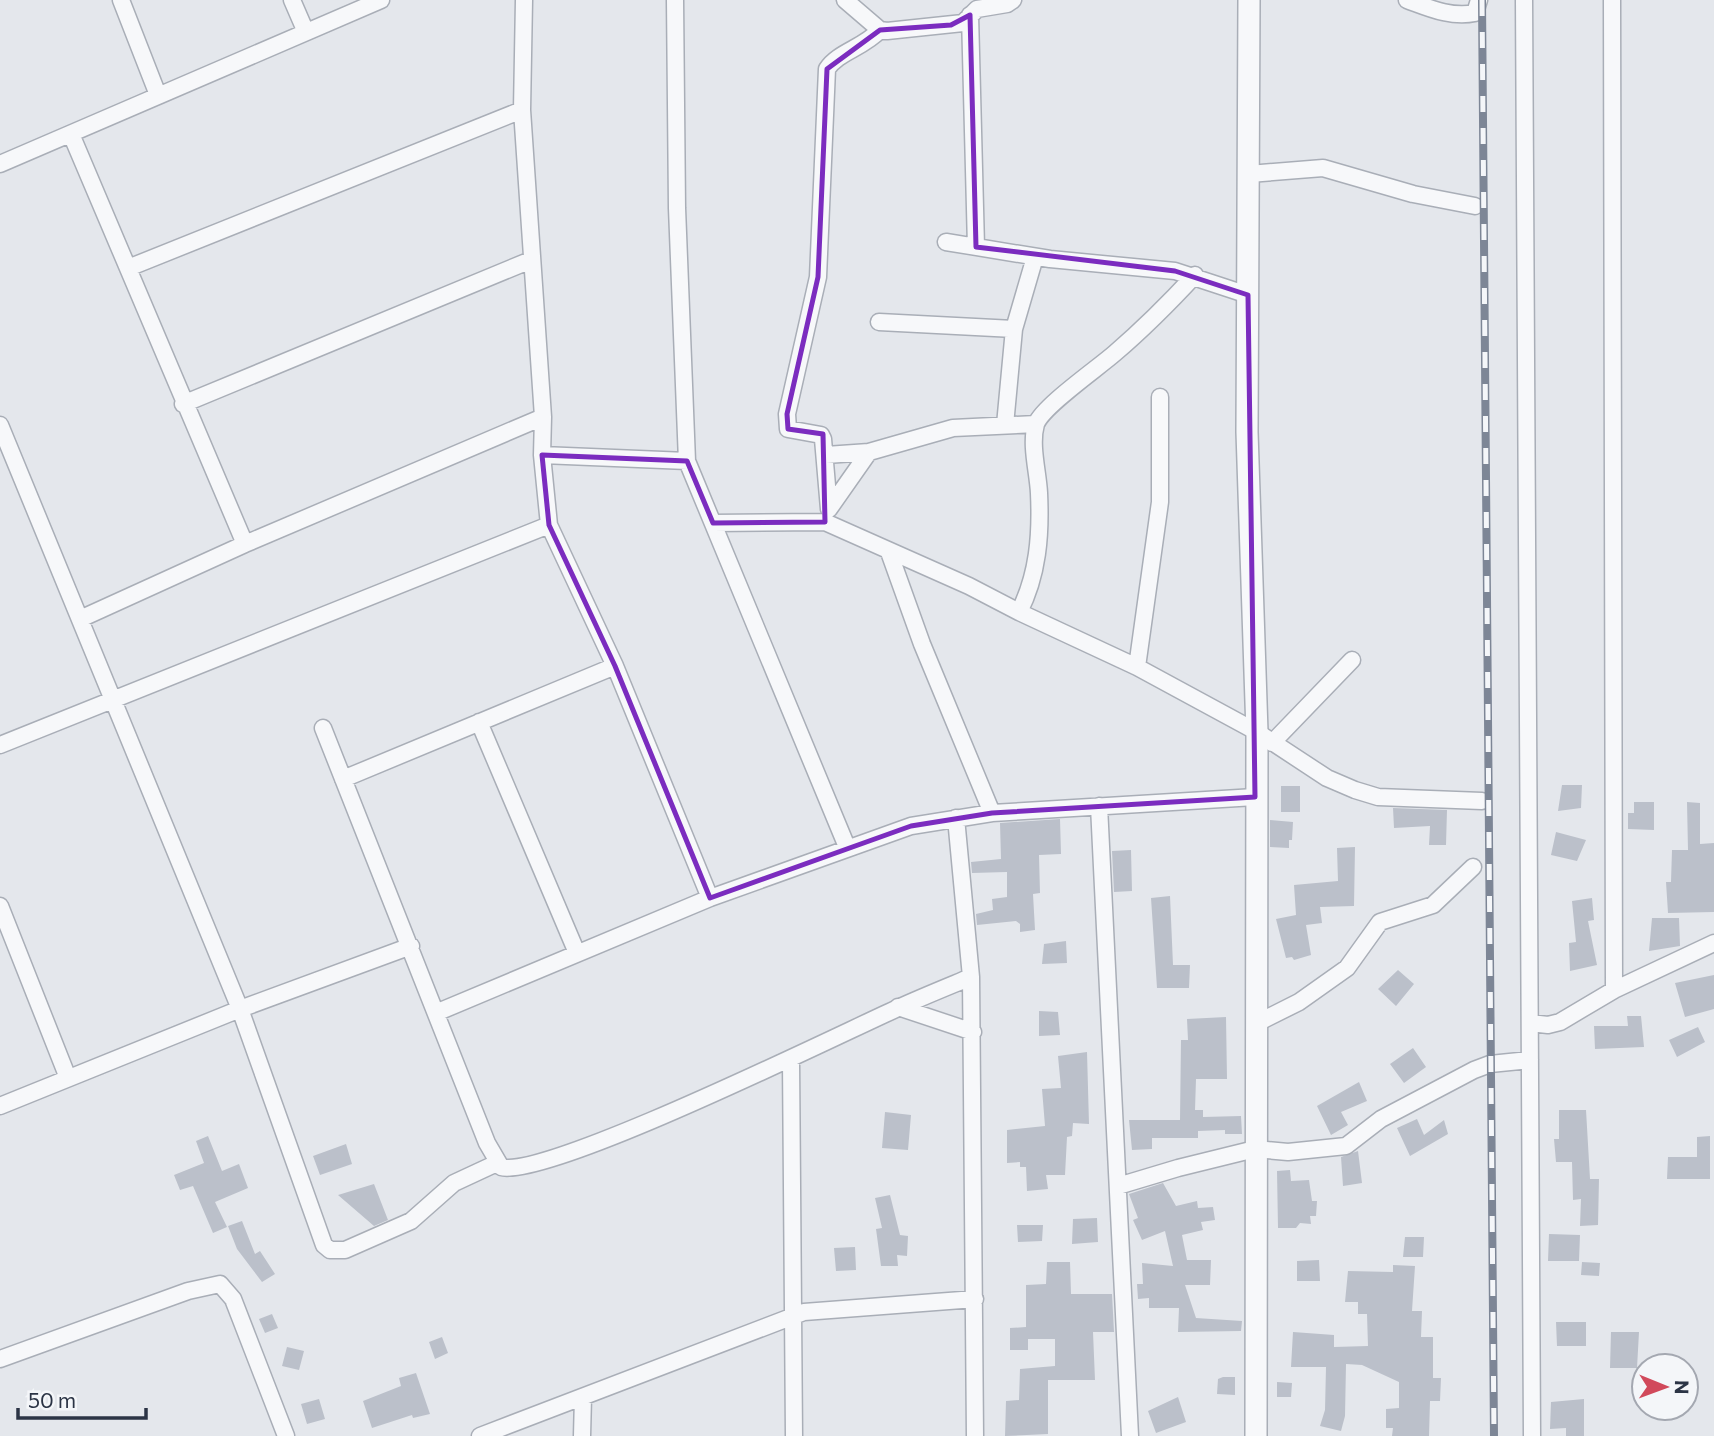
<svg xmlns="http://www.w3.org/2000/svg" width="1714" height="1436" viewBox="0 0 1714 1436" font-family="Commissioner,sans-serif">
	<rect width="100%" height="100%" fill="#e4e7ec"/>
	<!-- building -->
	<path fill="#bbc0ca" d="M1562 785H1582L1581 808 1558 811Z
		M1281 786H1300V812H1281Z
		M1634 802H1654V830L1628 829V813H1634Z
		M1687 802 1700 803V844L1714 843V912L1668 913 1666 882H1671L1672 850H1688Z
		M1393 808 1447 810 1446 845H1429L1430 826 1394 828Z
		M1060 819 1061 854 1039 855 1040 893 1033 894 1035 930 1020 932V924L1016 921 977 925 976 914 993 910 992 899 1007 897V872L972 873 971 862 1001 859 1000 823Z
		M1270 820 1293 822 1292 840H1289V848L1270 847Z
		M1556 832 1586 840 1577 861 1551 855Z
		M1355 847 1354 906 1320 907 1322 923 1306 925 1311 955 1294 960 1292 957 1286 958 1276 919 1296 915 1294 885 1338 881 1337 848Z
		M1131 850 1132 891 1114 892 1112 851Z
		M1170 896 1173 965H1190L1189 988H1157L1151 898Z
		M1592 898 1594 920 1588 921 1597 965 1570 971 1569 943 1576 942 1572 901Z
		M1652 918H1679L1680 946 1649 951Z
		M1066 941 1067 963 1042 964 1044 944Z
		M1398 970 1414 984 1396 1006 1378 989Z
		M1714 975V1009L1685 1017 1675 983Z
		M1039 1011 1058 1012 1060 1035 1039 1036Z
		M1627 1016H1641L1644 1047 1595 1049 1594 1026H1628Z
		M1226 1017 1227 1079H1196L1195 1110H1203V1117L1241 1116 1242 1134H1225V1130L1198 1131V1138H1152V1149L1132 1150 1129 1120H1180L1181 1040H1188L1187 1019Z
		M1698 1027 1705 1042 1677 1057 1669 1040Z
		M1413 1048 1426 1067 1404 1083 1390 1064Z
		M1087 1052 1089 1124 1073 1123 1072 1136 1067 1137 1065 1175H1046L1048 1189 1027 1191 1026 1167H1020V1162L1007 1163V1130L1045 1126 1042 1089 1061 1088 1058 1056Z
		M1359 1082 1367 1101 1341 1112 1348 1125 1331 1135 1317 1106Z
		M1559 1110H1586L1590 1179H1599L1598 1225 1580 1226 1581 1199 1573 1200 1572 1162H1556L1554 1139H1559Z
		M885 1112 911 1115 908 1150 882 1148Z
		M1417 1119 1424 1135 1444 1120 1448 1134 1410 1156 1397 1128Z
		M208 1136 222 1171 239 1164 248 1188 215 1202 227 1227 213 1233 193 1186 180 1190 174 1175 204 1163 196 1141Z
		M1710 1136V1179H1667L1668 1157H1697V1137Z
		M346 1144 352 1164 320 1175 313 1156Z
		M1358 1151 1362 1183 1343 1186 1341 1157Z
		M1290 1170 1291 1181 1309 1180 1312 1201H1317L1316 1216H1310L1311 1224 1300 1223 1296 1228H1278L1277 1171Z
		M1163 1183 1176 1206 1197 1201 1198 1208 1213 1207 1215 1220 1201 1222 1203 1230 1182 1235 1187 1260H1211L1210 1285H1185L1196 1318 1242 1321 1241 1331 1178 1332 1179 1308H1149V1298L1138 1299 1137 1284H1143L1142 1263 1173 1266 1165 1231 1142 1240 1133 1220 1138 1218 1129 1194Z
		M374 1184 388 1220 374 1226 338 1195Z
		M890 1195 900 1235 908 1236 907 1256 897 1255 898 1266H881L876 1229 882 1228 875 1198Z
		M1097 1218 1098 1242 1072 1244 1073 1219Z
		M242 1221 255 1254 260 1251 275 1274 262 1282 237 1249 228 1226Z
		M1017 1225H1043L1042 1241 1018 1242Z
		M1549 1234 1580 1235 1579 1261H1548Z
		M1405 1237H1424L1423 1257H1403Z
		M855 1247 856 1270 836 1271 834 1248Z
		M1319 1260 1320 1281H1297V1261Z
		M1047 1262H1070L1071 1294H1112L1114 1332H1093L1095 1380H1048V1434L1005 1436 1006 1401 1019 1400 1020 1369 1055 1366V1339H1028V1350H1010V1328L1026 1327V1285L1046 1284Z
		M1582 1262 1600 1263 1599 1276 1581 1275Z
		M1393 1265 1415 1266 1412 1311H1422L1421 1337H1433V1378H1441L1440 1401H1430L1429 1436H1392L1393 1428H1386V1409L1399 1408V1382L1362 1365 1346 1364 1345 1416 1341 1431 1320 1426 1325 1410 1326 1367H1291L1293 1332 1334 1335V1347L1368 1346 1367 1314H1358V1302H1345L1348 1271 1393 1272Z
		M272 1314 278 1328 265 1333 259 1319Z
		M1556 1322H1586V1346H1557Z
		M1611 1332H1639L1637 1368H1610Z
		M442 1337 448 1353 435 1359 429 1342Z
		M287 1347 304 1351 299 1370 282 1366Z
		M416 1373 430 1414 413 1418 412 1415 372 1428 363 1401 401 1386 399 1378Z
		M1223 1377H1235V1395L1217 1394 1218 1379Z
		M1277 1382 1292 1383 1291 1397H1277Z
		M1178 1397 1186 1422 1156 1433 1148 1411Z
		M319 1399 325 1419 307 1424 301 1404Z
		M1584 1399V1436H1566V1428L1550 1429 1551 1402Z"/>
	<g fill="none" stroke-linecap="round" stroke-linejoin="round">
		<defs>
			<path id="minor" d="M121 0 158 95
				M292 0 305 30
				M524 0 522 110 543 417 542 455 549 525 615 666 710 898
				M675 0 677 208 687 461 847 847
				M845 0 880 30 887 31 963 23 977 9 1007 4 1013 0
				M1407 0C1429 8 1451 18 1475 13L1479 0
				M1524 0 1532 1436
				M1612 0 1614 990
				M970 15 976 247
				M71 134 245 544
				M0 164 381 0
				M1249 174 1323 168 1413 194 1475 206
				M946 242 1050 259 1175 271 1248 295
				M128 268 522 110
				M879 322 1014 329
				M183 404 531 260
				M0 425 240 1009 324 1245 330 1250H345L411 1221 454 1183 497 1163
				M1005 425 1014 329 1035 257
				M542 455 687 461
				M826 455 869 452
				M829 509 823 439 821 435 788 429 787 414 818 277 827 69C838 52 863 48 880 30
				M829 509 869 452 953 428 1036 424
				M713 523 825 522 969 586 1019 612 1137 667 1257 732 1327 778 1355 790 1378 797 1482 801
				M889 552 922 644 992 813
				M1019 612C1038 575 1041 535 1039 493 1038 472 1030 445 1036 424 1043 406 1098 368 1115 353 1143 329 1170 302 1195 275
				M80 619 245 544 543 417
				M1137 667 1160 502V397
				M479 722 577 953
				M323 728 487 1143 501 1167C545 1180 840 1034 898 1008 922 997 947 987 971 977
				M1272 743 1352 660
				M0 745 549 525
				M343 779 615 666
				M1099 806 1130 1436
				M956 818 971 977 975 1436
				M0 906 68 1078
				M898 1007 973 1032
				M438 1012 710 898 911 826 992 813 1255 797
				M1530 1023 1548 1025 1560 1022 1614 990 1714 943
				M1255 1024 1299 1002 1347 968 1380 922 1433 905 1473 867
				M791 1061 794 1436
				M0 1106 240 1009 411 946
				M1118 1186 1178 1168 1255 1149 1288 1152 1346 1146 1381 1119 1474 1070 1490 1064 1530 1060
				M0 1359 188 1291 220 1284 233 1299 286 1436
				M480 1436 804 1312 975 1299
				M582 1436 583 1397"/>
			<path id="tertiary" d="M1249 0 1247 432 1257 732 1256 1436"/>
		</defs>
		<!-- minor casing -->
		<use href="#minor" stroke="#a9aeb7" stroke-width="19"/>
		<!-- tertiary casing -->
		<use href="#tertiary" stroke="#a9aeb7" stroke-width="24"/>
		<!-- minor -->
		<use href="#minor" stroke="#f7f8fa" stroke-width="16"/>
		<!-- tertiary -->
		<use href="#tertiary" stroke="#f7f8fa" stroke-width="21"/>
		<defs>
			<path id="rail" d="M1482 0 1494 1436"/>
		</defs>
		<!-- rail casing -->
		<use href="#rail" stroke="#7d8696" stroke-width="8"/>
		<!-- rail -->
		<use href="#rail" stroke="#f4f6f9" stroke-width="5" stroke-dasharray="16" stroke-linecap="butt"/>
	</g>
	<!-- marked area -->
	<path fill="none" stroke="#7b2cbf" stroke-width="5" stroke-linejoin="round" d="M970 15 976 247 1175 271 1248 295 1255 797 992 813 911 826 710 898 615 666 549 525 542 455 687 461 713 523 825 522 823 434 788 429 787 414 818 277 827 69 880 30 951 25Z"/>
	<!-- north arrow -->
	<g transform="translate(1665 1387) rotate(91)"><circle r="33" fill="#f4f6f9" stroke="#a4a8b1" stroke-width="2"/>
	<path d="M0-5L12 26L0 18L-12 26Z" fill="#d1495b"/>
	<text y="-10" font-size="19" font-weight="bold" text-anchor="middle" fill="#2b3445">N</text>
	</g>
	<!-- scale -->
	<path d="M18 1408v10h128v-10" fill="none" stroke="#2b3445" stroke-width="3.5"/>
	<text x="28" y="1408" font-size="21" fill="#2b3445" stroke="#f4f6f9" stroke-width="5" paint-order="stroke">50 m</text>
</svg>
